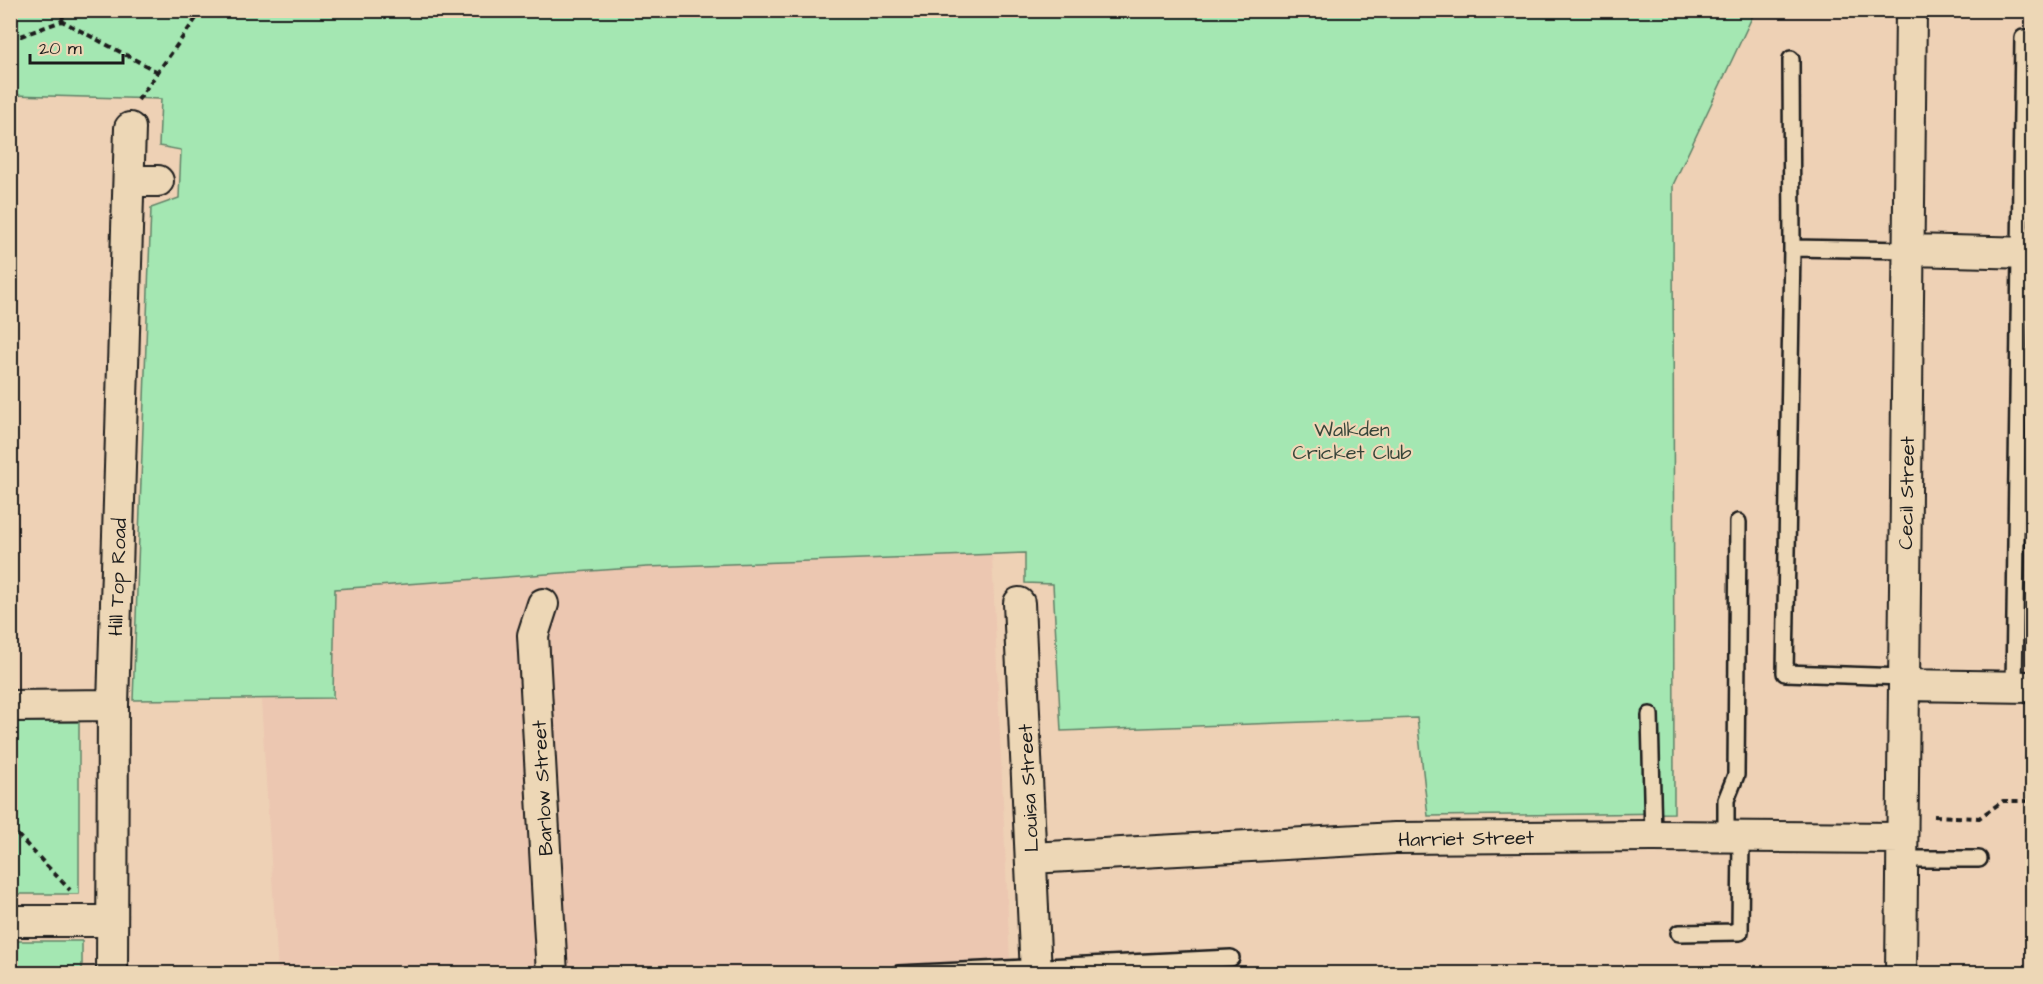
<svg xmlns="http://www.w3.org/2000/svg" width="2043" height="984" viewBox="0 0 2043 984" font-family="'Architects Daughter',sans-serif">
	<rect width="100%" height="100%" fill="#eed1b5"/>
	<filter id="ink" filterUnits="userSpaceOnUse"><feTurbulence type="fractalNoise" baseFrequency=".0167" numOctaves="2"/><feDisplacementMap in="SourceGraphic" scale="12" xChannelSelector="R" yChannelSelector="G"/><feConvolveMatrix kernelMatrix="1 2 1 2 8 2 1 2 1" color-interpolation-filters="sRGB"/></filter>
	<g filter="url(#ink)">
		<!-- built -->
		<path fill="#ecc7b1" d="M992 554 1010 961 736 974 278 973 261 700 333 698 335 589 647 567Z"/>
		<!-- green -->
		<path fill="#a4e7b2" stroke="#608267" stroke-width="1.5" d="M10 11H1755L1673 185 1674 813 1428 816 1417 718 1061 731 1053 584 1025 583V553L647 567 335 589 333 698 133 700 151 208 179 198 181 150 159 146 161 99 11 95Z
			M11 722H79V894H11Z
			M11 941H82V973H11Z"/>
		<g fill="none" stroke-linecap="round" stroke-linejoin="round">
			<defs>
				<path id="lane" d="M1791 59 1792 248
					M1904 677 1785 673 1792 248 1909 250
					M2014 687 2023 38H2032
					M1650 715 1653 836
					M1726 837V800L1736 775 1738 522
					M1902 859H1979
					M1679 933 1740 932 1741 837
					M898 974 1231 958"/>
				<path id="street" d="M129 181H158
					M1909 250 2032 253
					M1019 603 1036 974
					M543 604 533 635 552 974
					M1904 685 2032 687
					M10 706 113 705
					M1031 858 1395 838 1653 836 1902 838
					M10 921H111
					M112 974 113 705 130 128
					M1901 974 1911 10"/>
			</defs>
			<!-- lane casing -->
			<use href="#lane" stroke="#1c1c1c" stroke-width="20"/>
			<!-- street casing -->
			<use href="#street" stroke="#1c1c1c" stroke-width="34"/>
			<!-- path -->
			<path stroke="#1c1c1c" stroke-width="4" stroke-dasharray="6 4.5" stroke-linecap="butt" d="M62 21 64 10
				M10 34 21 36 62 21 158 72
				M138 100 202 10
				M1934 816 1979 818 2003 801H2032
				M10 827 70 890"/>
			<!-- lane -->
			<use href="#lane" stroke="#edd7b6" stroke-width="15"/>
			<!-- street -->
			<use href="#street" stroke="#edd7b6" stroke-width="30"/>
		</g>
	</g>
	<g text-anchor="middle" stroke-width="4.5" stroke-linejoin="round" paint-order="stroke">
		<!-- park labels -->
		<g font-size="20" fill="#37453a" stroke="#edd7b6">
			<text x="1352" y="436">Walkden<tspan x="1352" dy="23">Cricket Club</tspan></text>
		</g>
		<!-- street labels -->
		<g font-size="20" fill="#1c1c1c" stroke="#edd7b6">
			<text transform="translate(1906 493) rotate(-89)" y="7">Cecil Street</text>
			<text transform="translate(117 577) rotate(-88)" y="7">Hill Top Road</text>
			<text transform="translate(542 788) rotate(-93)" y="7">Barlow Street</text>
			<text transform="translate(1028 788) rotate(-93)" y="7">Louisa Street</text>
			<text transform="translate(1466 838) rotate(-1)" y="7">Harriet Street</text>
		</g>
	</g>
	<!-- margin -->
	<rect width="2043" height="984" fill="none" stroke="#edd7b6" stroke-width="36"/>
	<rect x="18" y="18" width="2007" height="948" fill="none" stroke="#1c1c1c" stroke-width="2" filter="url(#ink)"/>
	<!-- scale -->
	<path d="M30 54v9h93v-9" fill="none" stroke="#1c1c1c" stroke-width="3"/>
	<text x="39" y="54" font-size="18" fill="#1c1c1c" stroke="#edd7b6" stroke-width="4.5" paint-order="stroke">20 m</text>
</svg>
